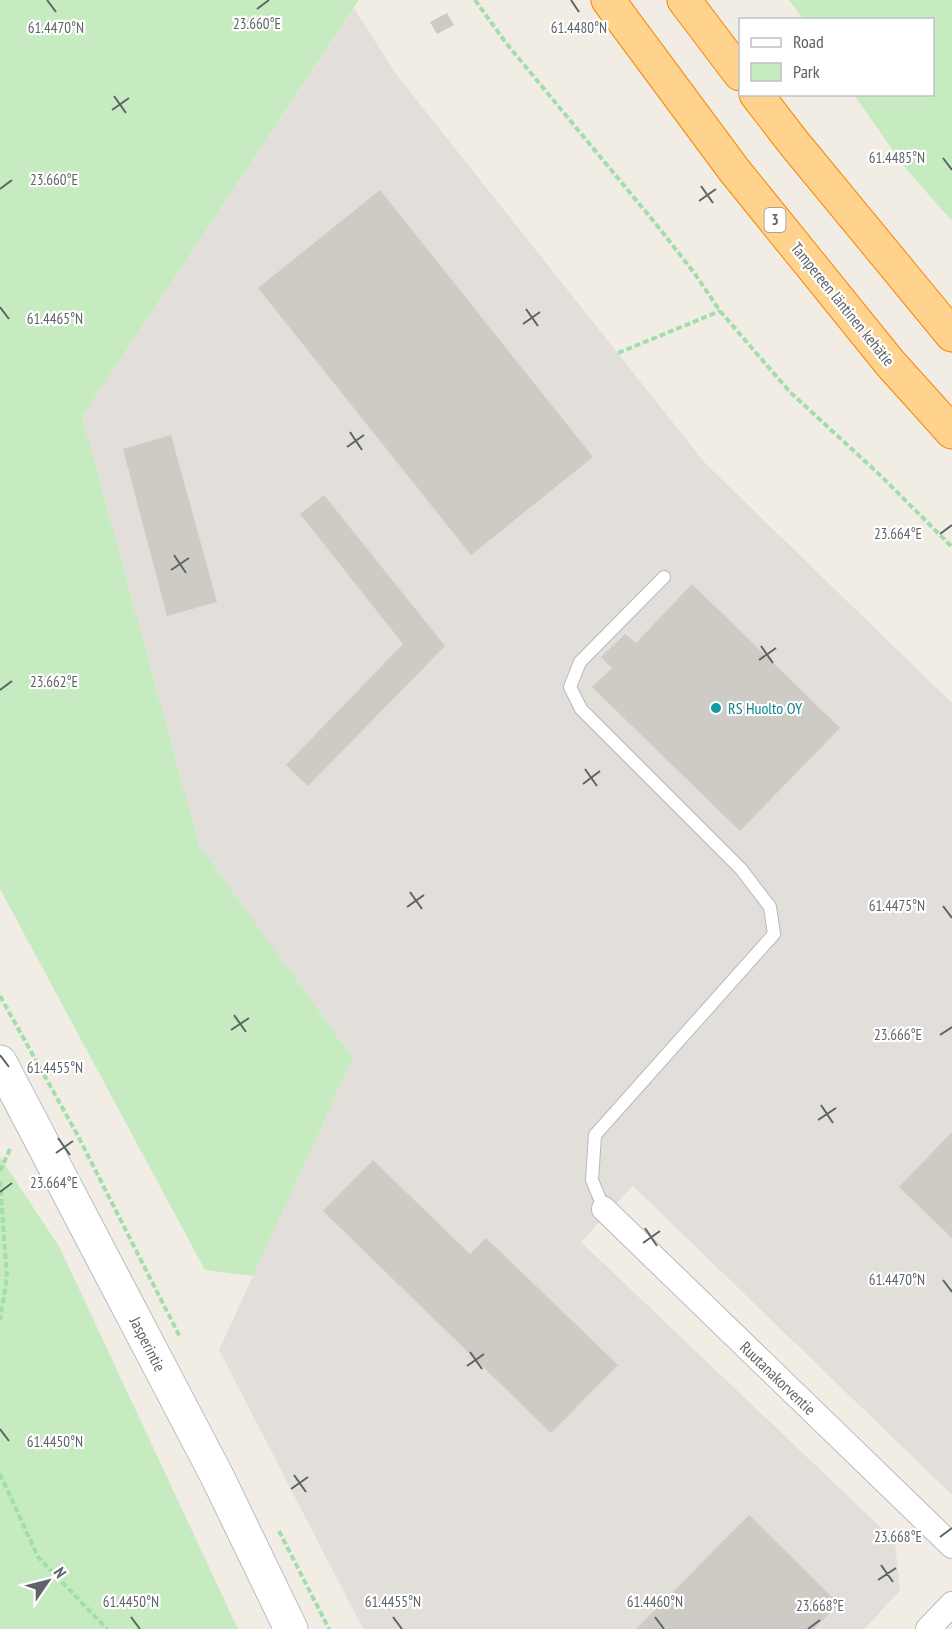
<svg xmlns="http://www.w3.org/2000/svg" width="952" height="1629" viewBox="0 0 952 1629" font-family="'PT Sans Narrow',sans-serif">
	<rect width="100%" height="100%" fill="#f1ede5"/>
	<!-- industrial -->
	<path fill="#e2dfda" d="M354 8 396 74 705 463 952 703V1495L633 1186 581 1242 895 1541 900 1591 864 1629H363L219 1350 353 1058 199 845 82 416Z"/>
	<!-- green -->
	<path fill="#c6ebc0" d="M0 0H359L82 416 199 845 353 1058 253 1276 205 1270 0 889Z
		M789 0H952V221L906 169 854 95 932 94V20L803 19Z
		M0 1157 60 1248 238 1629H0Z"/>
	<!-- building -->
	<path fill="#cecac4" d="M447 13 454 25 437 34 430 22Z
		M380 190 593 457 471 555 258 288Z
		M171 435 217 602 167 616 123 449Z
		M324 495 445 646 308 786 286 765 403 644 300 514Z
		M692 584 840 728 740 831 592 687 612 668 601 657 625 634 636 643Z
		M952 1132V1238L899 1187Z
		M373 1160 470 1254 486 1238 618 1365 551 1433 323 1211Z
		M749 1515 839 1604 814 1629H636Z"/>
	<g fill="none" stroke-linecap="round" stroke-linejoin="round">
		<defs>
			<path id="lane" d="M604 1209 592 1180 595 1135 774 934 770 907 741 869 581 709 570 687 580 662 664 577"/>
			<path id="street" d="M604 1209 952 1546
				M928 1629 952 1604"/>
			<path id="secondary" d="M0 1062 217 1476 291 1629"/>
			<path id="highway" d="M608 0 734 170 890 363 952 432
				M684 0 740 74
				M756 94 793 142 952 335"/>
		</defs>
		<!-- lane casing -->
		<use href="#lane" stroke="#b6b9bd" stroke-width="14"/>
		<!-- street casing -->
		<use href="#street" stroke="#b6b9bd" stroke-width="26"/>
		<!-- secondary casing -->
		<use href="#secondary" stroke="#b7bcc1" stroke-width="35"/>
		<!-- highway casing -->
		<use href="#highway" stroke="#f68700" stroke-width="35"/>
		<!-- path -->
		<path stroke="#a1dea9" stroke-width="4" stroke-dasharray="6 3" stroke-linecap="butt" d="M475 0 506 43 660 229 695 274 720 311 751 347 790 392 881 476 952 547
			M618 353 720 311
			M0 996 77 1134 180 1337
			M0 1171 11 1147
			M0 1181 7 1278 0 1320
			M0 1474 38 1557 107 1629
			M279 1531 329 1629"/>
		<!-- lane -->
		<use href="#lane" stroke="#fff" stroke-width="12"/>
		<!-- street -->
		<use href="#street" stroke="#fff" stroke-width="24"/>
		<!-- secondary -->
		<use href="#secondary" stroke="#fff" stroke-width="33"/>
		<!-- highway -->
		<use href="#highway" stroke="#ffd28e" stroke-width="33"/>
	</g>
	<!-- ticks -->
	<path fill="none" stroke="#5d6367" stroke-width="2" d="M47 0 56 12M571 0 579 12M257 9 269 0M114 96 126 113M112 110 129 98M943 158 952 170M701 186 713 203M0 189 12 180M699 201 716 189M0 307 9 319M526 309 538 326M523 324 540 312M350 432 362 450M347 447 364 435M940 534 952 525M174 555 186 573M171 570 189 558M761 646 773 663M759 660 776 648M0 690 12 681M585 769 597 786M583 784 600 771M410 892 422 909M943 906 952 918M407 907 424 895M234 1015 246 1032M231 1030 249 1018M940 1035 952 1027M0 1055 9 1067M821 1105 833 1123M818 1120 836 1108M58 1138 70 1155M56 1153 73 1141M0 1192 12 1183M645 1228 657 1246M643 1243 660 1231M943 1280 952 1292M470 1352 482 1369M467 1366 484 1354M0 1429 9 1441M294 1475 306 1492M291 1489 308 1477M940 1537 952 1528M881 1565 893 1582M878 1580 896 1568M131 1617 140 1629M393 1617 402 1629M655 1617 664 1629M808 1629 820 1620"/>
	<!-- markers -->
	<circle fill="#0f9aa8" stroke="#fff" stroke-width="2" cx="716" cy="708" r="6"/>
	<g text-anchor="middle" stroke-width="4.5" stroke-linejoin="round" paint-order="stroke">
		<!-- shield labels -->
		<rect fill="#fff" stroke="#8e9295" stroke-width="1.5" x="764.5" y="208" width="21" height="24" rx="4.5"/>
		<g font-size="15" font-weight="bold" fill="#5d6367">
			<text x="775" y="225">3</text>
		</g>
		<!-- street labels -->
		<g font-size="16" fill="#5d6367" stroke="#fff">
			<text transform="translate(843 304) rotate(51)" y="6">Tampereen läntinen kehätie</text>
			<text transform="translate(148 1344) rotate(63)" y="6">Jasperintie</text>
			<text transform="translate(778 1378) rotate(44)" y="6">Ruutanakorventie</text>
		</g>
		<!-- culture labels -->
		<g font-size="16" fill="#0d838f" stroke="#fff" text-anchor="start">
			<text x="728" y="714">RS Huolto OY</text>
		</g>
	</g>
	<g font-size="15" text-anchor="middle" fill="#5d6367" stroke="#fff" stroke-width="4.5" stroke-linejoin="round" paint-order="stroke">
		<text x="257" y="29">23.660°E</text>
		<text x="56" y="33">61.4470°N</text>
		<text x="579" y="33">61.4480°N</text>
		<text x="897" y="163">61.4485°N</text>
		<text x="54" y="185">23.660°E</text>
		<text x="55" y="324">61.4465°N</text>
		<text x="898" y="539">23.664°E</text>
		<text x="54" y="687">23.662°E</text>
		<text x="897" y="911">61.4475°N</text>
		<text x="898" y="1040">23.666°E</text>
		<text x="55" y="1073">61.4455°N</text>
		<text x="54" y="1188">23.664°E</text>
		<text x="897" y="1285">61.4470°N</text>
		<text x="55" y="1447">61.4450°N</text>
		<text x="898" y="1542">23.668°E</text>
		<text x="131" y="1607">61.4450°N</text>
		<text x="393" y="1607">61.4455°N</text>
		<text x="655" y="1607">61.4460°N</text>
		<text x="820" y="1611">23.668°E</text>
	</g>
	<!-- legend -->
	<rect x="739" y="18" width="195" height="78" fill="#ffffff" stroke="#bec1c2" stroke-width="1.5"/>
	<rect x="751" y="38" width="30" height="9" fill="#ffffff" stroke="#bec1c2" stroke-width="1.5"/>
	<text x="793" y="48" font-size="18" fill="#5d6367">Road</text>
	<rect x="751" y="63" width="30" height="18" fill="#c6ebc0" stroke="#bec1c2" stroke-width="1.5"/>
	<text x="793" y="78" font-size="18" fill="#5d6367">Park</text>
	<!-- north arrow -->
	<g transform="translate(48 1581) rotate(55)" stroke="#ffffff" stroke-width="4.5" paint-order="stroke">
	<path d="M0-4.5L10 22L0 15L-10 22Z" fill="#5d6367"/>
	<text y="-9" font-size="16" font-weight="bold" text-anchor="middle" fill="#5d6367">N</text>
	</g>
</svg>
